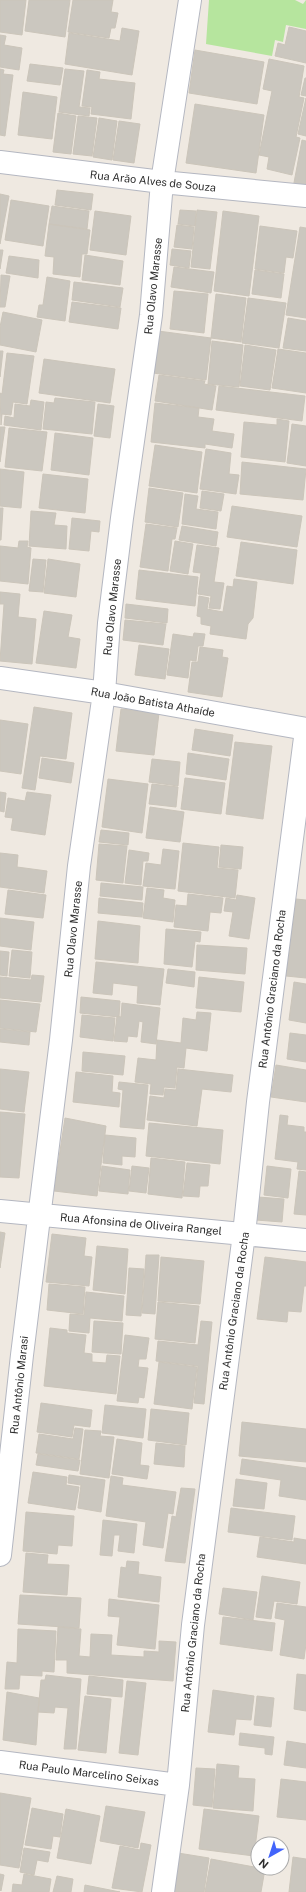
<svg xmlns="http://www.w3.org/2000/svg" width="306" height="1892" viewBox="0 0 306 1892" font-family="'Public Sans',sans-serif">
	<rect width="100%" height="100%" fill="#efe9e1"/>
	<!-- green -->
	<path fill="#b6e59e" d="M209 0H295L303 4 306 0V29L286 25 283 42 275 40 272 56 206 44Z"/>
	<!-- building -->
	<path fill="#cbc7bf" stroke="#cbc5ba" d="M0 0H26L22 35 0 32Z
		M29 0H70L65 37 25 31Z
		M73 0H113L111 12 118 13 115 28H111L109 38 68 32Z
		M289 27 306 31V63L275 56 278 43 285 45Z
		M122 28 139 31 132 75 65 64 69 33 120 41Z
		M0 35 6 36 4 45 22 48 19 70 0 67Z
		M195 50 264 62 257 104 189 93Z
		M269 59 304 66 299 97 304 98 296 137 300 138 292 175 267 169 269 157 259 155 272 91 263 89Z
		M30 64 63 68 60 85 27 81Z
		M0 69 4 70 3 74 13 75 5 136 0 135Z
		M65 69 84 71 79 107 90 108 89 116 59 112Z
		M87 70 100 72 99 79 135 83 131 119 91 114 92 107 82 106Z
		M305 78H306V96L301 95Z
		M23 92 57 97 52 139 18 135Z
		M306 98V136L298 134Z
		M195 104 264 115 256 173 186 163Z
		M58 113 76 116 71 154 53 152Z
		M78 116 97 118 92 156 73 154Z
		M99 118 117 121 112 160 93 157Z
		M119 121 140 124 134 163 113 160Z
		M302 140 306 141V191L293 188Z
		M57 190 93 194 91 210 55 205Z
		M0 194 9 196 0 244Z
		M11 200 49 206 43 246 5 240Z
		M52 206 89 211 87 229 49 224Z
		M180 210 196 211 195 226 178 224Z
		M197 210 217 212 210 269 191 267Z
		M95 211 131 216 126 255 90 250Z
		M223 211 259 216 249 296 214 291Z
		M49 224 90 230 87 254H82L80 277 53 274 54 257 45 256Z
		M177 225 194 227 192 249 174 247Z
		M260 226 297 231 293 258 286 257 284 273 255 269Z
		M300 227 306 228V318L286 315Z
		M172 249 191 251 189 268 170 265Z
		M0 250H3L0 269Z
		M85 255 123 261 120 285 82 280Z
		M9 256 39 260 38 278 6 273Z
		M174 267 214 272 211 293 171 287Z
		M255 270 284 274 281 298 252 294Z
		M1 275 10 276 5 307H0Z
		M47 277 70 281 65 321 37 317 39 305H43Z
		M74 282 123 288 120 307 72 300Z
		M174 291 208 294 204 333 170 329Z
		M216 294 246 298 241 342 211 338Z
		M248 298 286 303 279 348 242 343Z
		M72 302 121 308 118 329 69 322Z
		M3 312 42 320 36 352 0 345V327Z
		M288 318 306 321V351L283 348Z
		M158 331 211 338 206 380 153 373Z
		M212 341 243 345 239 387 208 384Z
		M245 345 276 350 270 390 240 386Z
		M278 349 306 353V393L272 388Z
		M0 351H3L0 377Z
		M7 353 34 356 27 404 13 402 11 415 2 414 1 425 0 393 2 394Z
		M44 359 115 369 110 403 39 393Z
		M159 375 205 381 204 384 216 386 212 410 155 401Z
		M219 386 305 396 302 421 216 410Z
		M55 398 95 402 92 434 43 429 46 402 54 403Z
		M31 400 44 402 41 430 4 425 5 416 14 418 15 404 30 406Z
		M155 403 199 408 198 417 214 419 212 431 234 434 232 448 205 444V448L151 442Z
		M98 404 114 406 110 438 94 436Z
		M277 419 289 421 285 462 241 457 244 422 277 425Z
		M292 424 306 426V466L287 463Z
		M0 427H5L0 462Z
		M9 428 47 432 42 471 5 467Z
		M55 433 93 438 89 475 51 470Z
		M155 445 202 452 197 493 149 486Z
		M206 449 231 453 229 474 239 475 236 494 200 489Z
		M242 462 306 469 303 500 240 494Z
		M0 469 24 472 21 508 0 506Z
		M43 474 88 479 85 513 39 508Z
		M149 488 183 493 178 527 145 522Z
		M202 491 224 494 221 511 200 508Z
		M185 494 198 496 196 509 218 512 216 529 182 524Z
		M232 506 302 516 297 547 227 537Z
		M0 508H3L1 540H0Z
		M31 511 56 513 54 525 67 526 66 549 29 546Z
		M72 518 100 521 99 532 91 531 89 551 69 549Z
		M146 524 177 528 175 539H172L168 571 140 567Z
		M182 526 218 532 216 546 179 540Z
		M19 541H28L27 547 31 548 28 584 0 581V546L18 548Z
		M175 541 193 544 188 574 170 571Z
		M241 542 297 550 293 584 236 576Z
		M197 545 219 548 214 582 224 583 220 609 209 608 211 596 198 594 201 573 193 572Z
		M33 559 46 560 43 592 29 591Z
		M48 559 80 564 76 597 44 593Z
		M139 570 198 577 195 606 136 599Z
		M234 579 257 582 253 618 248 624 246 639 210 634 211 626 201 624V617L197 616 199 596 209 598 207 609 223 612 227 586 233 587Z
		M0 592 20 594 18 617 36 619 32 664 0 661 4 604H0Z
		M126 604 168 609 167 623 125 618Z
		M44 611 72 615 68 637 80 639 76 668 36 663Z
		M125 620 166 624 163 645 123 640Z
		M194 633 205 634 203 646H198L196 661 190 660 188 678 167 675 173 634 193 637Z
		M139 645 169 649 165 679 135 675Z
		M200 647 223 650 222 657 228 658 222 697 188 692 192 662H198Z
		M34 707 72 713 66 759 40 756 35 790 22 788Z
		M121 709 159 713 154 755 116 751Z
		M0 720 28 724 21 774 0 771Z
		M195 729 233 735 230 756 192 750Z
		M235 742 272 746 263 819 226 814Z
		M188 753 229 759 226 780 186 774Z
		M42 758 74 763 71 783 39 778Z
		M152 759 180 762 178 786 149 782Z
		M185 778 225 783 221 814 181 809Z
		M108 779 148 784 142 833 102 827Z
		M152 784 178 787 176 807 149 804Z
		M0 792 6 793 4 812 0 811Z
		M27 792 51 795 45 835 11 830 13 818 5 817 8 798 25 801Z
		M150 807 184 812 180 842 146 838Z
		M101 830 129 833 128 845 99 842Z
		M183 843 219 847 217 868 238 870 235 898 178 891Z
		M99 844 127 846 123 883 96 880Z
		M221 845 243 847 241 869 219 867Z
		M163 849 179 851 175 889 143 886 146 863 161 865Z
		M129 850 149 853 148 861H143L141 885 125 883Z
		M0 853 18 855 17 867 47 871 44 893 0 887Z
		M101 883 143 887 142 900 100 896Z
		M147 888 164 890 163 898 175 900 173 922 143 918Z
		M8 890 46 895 43 918 5 914Z
		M188 894 223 898 221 913 210 912 208 931 174 927 176 905 187 906Z
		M237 895 255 898 249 939 229 936 233 912 224 911 226 898 236 900Z
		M99 898 143 903 142 917 98 913Z
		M296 899 306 900V978L286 976Z
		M0 918 34 922 31 950 0 946Z
		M98 921 140 926 138 963 95 959Z
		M166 929 201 932 200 942 195 941 192 967 164 964Z
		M197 945 247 948 245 974 196 970Z
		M12 950 32 952 30 978 9 976Z
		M0 951 9 952 7 976 0 975Z
		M96 962 164 969 160 1005 137 1003 138 986 113 983 112 995 93 993Z
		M168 969 195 972 194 987 166 983Z
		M32 975 44 976 41 1002 0 998V977L31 980Z
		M199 977 244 982 241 1012 196 1008Z
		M294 982 306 984V1023L289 1020Z
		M81 997 120 1001 119 1017 80 1013Z
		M0 1000 40 1004 36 1032 0 1028Z
		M122 1003 160 1008 156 1044 141 1042 143 1022 139 1021 137 1037 128 1036 127 1042 114 1041 117 1016 121 1017Z
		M197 1012 211 1013 207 1051 186 1048 184 1068 177 1067 175 1088 164 1087 163 1095 150 1094 151 1084 135 1082 138 1058 156 1060 157 1040 181 1043 183 1018 196 1020Z
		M82 1015 115 1018 113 1041 80 1037Z
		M0 1029 30 1032 29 1045 0 1042Z
		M290 1033 306 1035V1062L287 1059Z
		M83 1052 125 1056 123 1075 82 1071Z
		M276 1065 306 1070V1102L271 1097Z
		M0 1069 29 1072 24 1112 0 1109Z
		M178 1069 233 1075 231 1092 202 1089 197 1126 147 1120 150 1096 164 1098 165 1089 176 1090Z
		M76 1072 113 1076 112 1092 120 1093 119 1107 73 1102Z
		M119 1082 148 1085 144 1129 120 1127 123 1090 118 1089Z
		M0 1112 25 1114 19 1178 0 1177Z
		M280 1115 288 1116 287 1125 304 1127V1132H306V1170L297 1169 298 1162 275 1159Z
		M65 1118 106 1126 97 1196 54 1191Z
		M149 1123 223 1130 220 1164 146 1156Z
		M105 1135 136 1138 135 1157 122 1156V1165L103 1163Z
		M151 1158 185 1162 182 1198 148 1194Z
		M187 1163 210 1165 208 1186H200L199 1197 183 1196Z
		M102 1166 130 1170 128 1194 99 1191Z
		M132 1166 149 1168 146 1193 129 1191Z
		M267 1166 291 1169 288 1198 264 1195Z
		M299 1171 306 1172V1215L294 1214Z
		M258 1197 284 1199 282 1222 256 1220Z
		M0 1232 5 1233 0 1268Z
		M52 1234 86 1238 84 1256 92 1257 89 1286 46 1282Z
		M97 1246 128 1249 125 1294 93 1290Z
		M146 1255H159L155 1314 142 1313Z
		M161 1257 204 1261 200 1304 158 1301Z
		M265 1257 306 1262V1286H304L301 1312 288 1311 287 1322 257 1319Z
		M129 1268 144 1269 141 1316 126 1315Z
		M49 1284 85 1287 83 1314 47 1310Z
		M86 1292 124 1296 122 1321 90 1318 89 1333 69 1331 70 1314 84 1315Z
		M158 1302 199 1306 195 1343 155 1339Z
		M94 1321 123 1323 121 1354 92 1352Z
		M201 1321 212 1322 204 1404 194 1403 198 1366 156 1361 158 1341 198 1345Z
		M50 1328 67 1330V1333L86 1335 84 1353 92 1354V1362L106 1363 107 1355 120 1356 116 1394 44 1386Z
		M125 1335 149 1338 146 1359H139L138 1367 148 1368 144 1398 139 1397 138 1403 117 1401Z
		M159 1362 197 1367 192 1409 154 1404Z
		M41 1403 92 1410 90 1427 74 1425 72 1437 37 1432Z
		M105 1405 146 1409 143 1438 102 1433Z
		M151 1409 189 1413 186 1445 148 1440Z
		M242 1422 306 1429V1462L239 1456Z
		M75 1428 83 1429 79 1459 36 1453 39 1434 73 1439Z
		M85 1430 101 1431 100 1436 114 1437 109 1478 80 1474Z
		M117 1439 142 1443 140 1465 149 1466 147 1479 112 1474Z
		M156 1443 185 1446 184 1467 154 1464Z
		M38 1454 80 1460 78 1471 36 1465Z
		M242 1459 306 1468V1500L279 1496 281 1480 240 1474Z
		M33 1472 67 1477 66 1485 79 1487 75 1510 28 1503Z
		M69 1475 105 1480 101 1512 78 1508 81 1485 68 1483Z
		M111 1476 123 1478 122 1485 176 1492 173 1514 168 1513 163 1548 143 1545 146 1522 106 1516Z
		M236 1479 267 1483 264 1509 233 1506Z
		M181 1488 195 1489 185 1563 165 1561 172 1516 176 1517Z
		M231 1508 295 1516 292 1540 228 1532Z
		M26 1512 74 1516 72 1546 58 1545 57 1554 23 1551Z
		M103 1520 137 1524 134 1553 118 1551 120 1535H114L112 1556 100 1555Z
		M260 1537 294 1542V1538L306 1540V1564L257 1557Z
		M26 1553 48 1555 47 1564 69 1565 67 1595 23 1592Z
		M127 1561 139 1562 138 1574 161 1577 159 1602 118 1597 121 1567 126 1568Z
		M262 1576 300 1582 297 1604 274 1601 271 1619 256 1617Z
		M223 1588 257 1592 253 1620 219 1614Z
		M20 1595 81 1598 79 1628 18 1624Z
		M109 1599 159 1605 155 1649 117 1645 120 1617 108 1616Z
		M277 1603 306 1607V1644L304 1659 280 1655 285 1620 275 1618Z
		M223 1617 275 1623 272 1651 220 1644Z
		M58 1627 81 1629 79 1656 90 1657 91 1634 112 1635 111 1655 144 1657V1651L159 1652V1641L176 1642 173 1681 67 1673V1660H56Z
		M18 1629 56 1631 54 1672 42 1671V1676L20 1675 19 1689H5L7 1662 17 1663Z
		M297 1674 306 1675V1711L294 1709Z
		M46 1675 81 1679 76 1749H64L68 1708 55 1707 54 1713 38 1712 41 1680H45Z
		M89 1676 123 1680 122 1697 87 1694Z
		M127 1681 146 1683 138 1755 119 1753Z
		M213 1690 254 1696 251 1720 236 1719 234 1735 208 1732Z
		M7 1692 39 1698 36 1745 3 1740Z
		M85 1696 111 1699 106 1753 78 1750Z
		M257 1696 274 1698 271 1727 254 1725Z
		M240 1733 274 1737 272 1755 265 1754V1748L239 1745Z
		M287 1741 306 1744V1768L284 1765Z
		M217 1764 239 1766 238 1778 255 1779 253 1811 213 1808Z
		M196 1768 215 1769 212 1807 193 1805Z
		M281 1779 306 1782V1820L277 1817Z
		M0 1793 31 1798 19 1868 0 1865Z
		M106 1806 145 1812 138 1848 100 1841Z
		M32 1808 63 1814 60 1837 53 1836 51 1849 25 1845Z
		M66 1809 100 1816 91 1864 57 1858Z
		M204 1809 259 1816 254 1856 199 1849Z
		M141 1843 151 1845 142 1892 112 1888 120 1846 140 1850Z
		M24 1848 50 1852 48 1862 37 1860 34 1875 20 1872Z
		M178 1853 209 1858 204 1892H172Z
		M293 1857 306 1859V1892H289Z
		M211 1859 265 1869 261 1892H205Z
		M0 1874 4 1875 1 1891 0 1890Z
		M24 1874 51 1879 49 1892H12L13 1884 22 1885Z
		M57 1876 73 1879 71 1892H53Z
		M85 1885 120 1892H84Z"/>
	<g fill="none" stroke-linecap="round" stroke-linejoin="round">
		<defs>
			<path id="street" d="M0 162 162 182 306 196
				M0 678 104 693 306 729
				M0 1211 306 1240
				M0 1555 22 1355 61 1040 79 866 104 693 109 623 122 518 151 315 162 182 190 0
				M0 1762 178 1785
				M163 1892 178 1785 193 1625 244 1234 258 1102 306 730"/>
		</defs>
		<!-- street casing -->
		<use href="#street" stroke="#b4b7c1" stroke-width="24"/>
		<!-- street -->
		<use href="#street" stroke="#fff" stroke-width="22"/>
	</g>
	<g text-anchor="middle" stroke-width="3" stroke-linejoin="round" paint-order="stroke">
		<!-- street labels -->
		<g font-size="11" fill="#2e2e2e" stroke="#fff">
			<text transform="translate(153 181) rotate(6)" y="4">Rua Arão Alves de Souza</text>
			<text transform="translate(153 286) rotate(-84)" y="4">Rua Olavo Marasse</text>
			<text transform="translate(112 607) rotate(-84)" y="4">Rua Olavo Marasse</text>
			<text transform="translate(153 702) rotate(10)" y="4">Rua João Batista Athaíde</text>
			<text transform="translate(73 929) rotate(-84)" y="4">Rua Olavo Marasse</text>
			<text transform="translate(272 989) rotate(-83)" y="4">Rua Antônio Graciano da Rocha</text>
			<text transform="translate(141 1224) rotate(5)" y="4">Rua Afonsina de Oliveira Rangel</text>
			<text transform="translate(234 1311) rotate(-82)" y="4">Rua Antônio Graciano da Rocha</text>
			<text transform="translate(19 1385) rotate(-84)" y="4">Rua Antônio Marasi</text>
			<text transform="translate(193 1633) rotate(-84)" y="4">Rua Antônio Graciano da Rocha</text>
			<text transform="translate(89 1773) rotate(7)" y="4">Rua Paulo Marcelino Seixas</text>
		</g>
	</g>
	<!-- north arrow -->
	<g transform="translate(270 1856) rotate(219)"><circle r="19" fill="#ffffff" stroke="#ababab"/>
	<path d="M0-3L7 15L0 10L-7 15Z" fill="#4264fb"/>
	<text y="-6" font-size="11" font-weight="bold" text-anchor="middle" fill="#2e2e2e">N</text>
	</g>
</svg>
